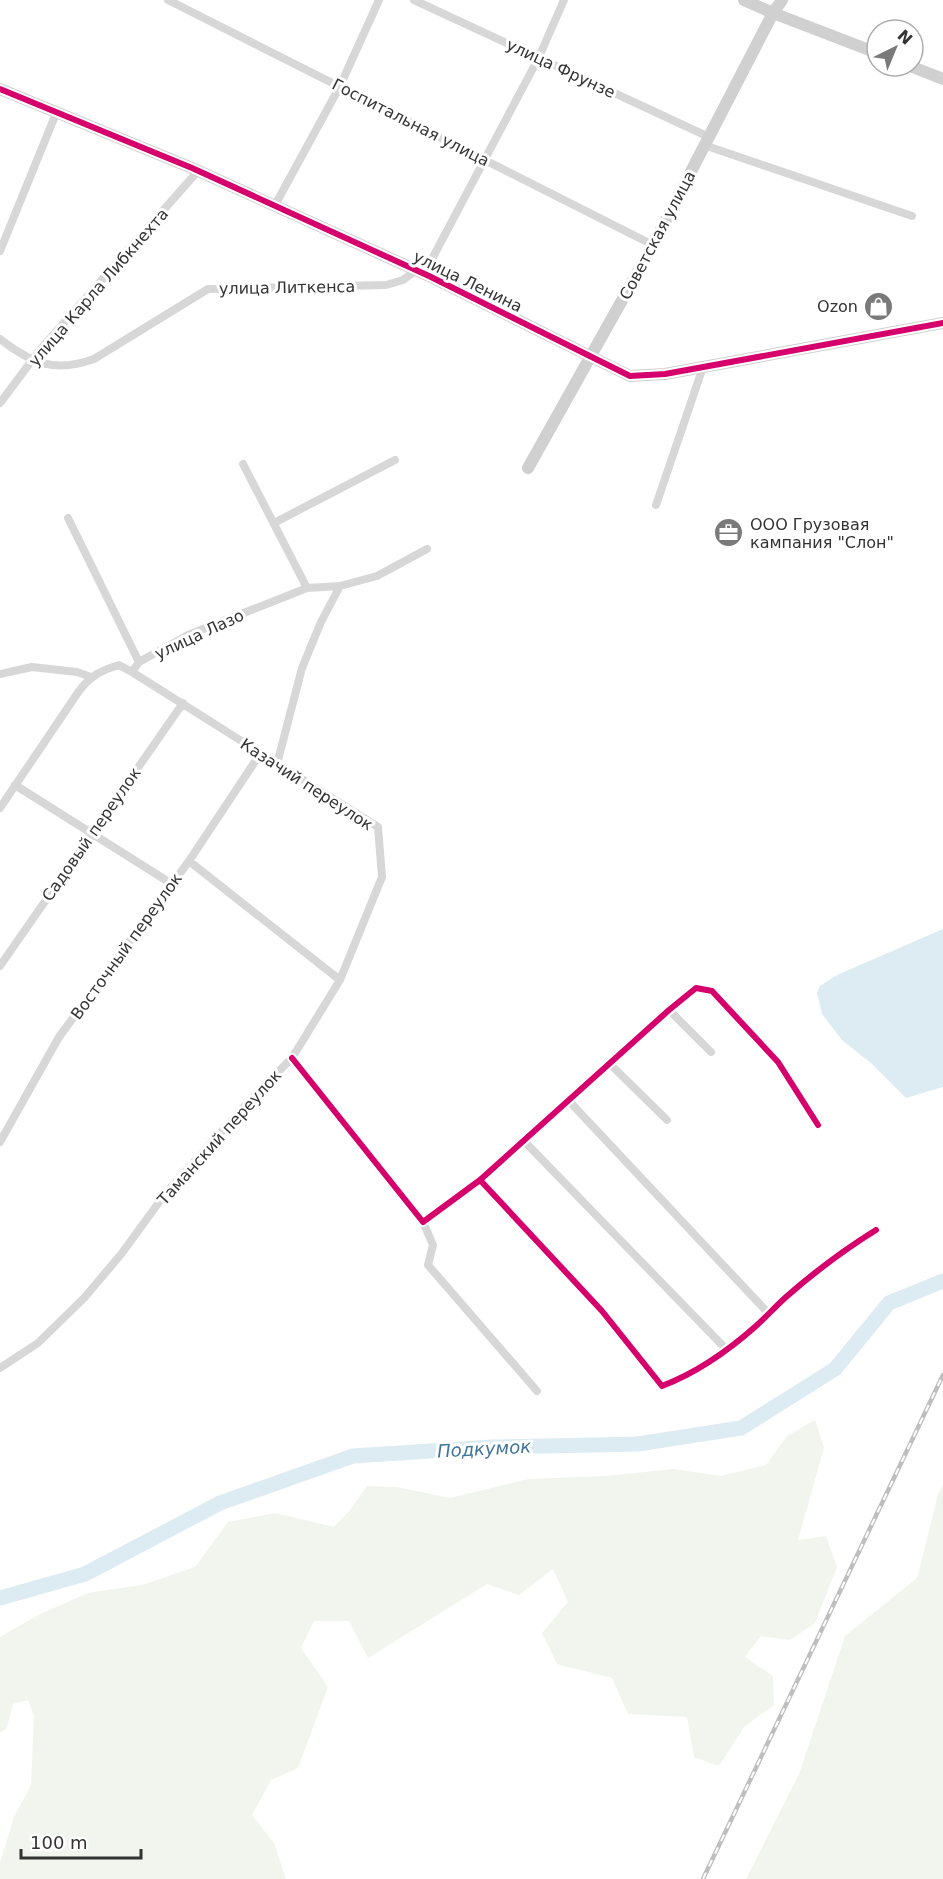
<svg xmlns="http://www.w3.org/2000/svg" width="943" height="1879" viewBox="0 0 943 1879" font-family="'DejaVu Sans',sans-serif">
	<rect width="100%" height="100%" fill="#fff"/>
	<!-- green -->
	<path fill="#f1f5ed" d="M815 1420 824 1448 798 1540 826 1536 837 1567 815 1623 790 1640 761 1636 745 1657 773 1676 774 1705 744 1727 719 1766 694 1757 687 1717 628 1714 612 1678 557 1664 542 1633 568 1602 553 1569 519 1595 487 1584 368 1658 349 1621H314L301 1648 328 1687 298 1768 271 1780 252 1815 274 1843 286 1879H0V1863L14 1817 31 1785 34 1716 28 1700 13 1704 7 1728 0 1733V1637L38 1615 88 1593 142 1585 195 1567 228 1522 275 1513 334 1527 350 1510 367 1486 397 1487 450 1498 528 1479 606 1476 674 1469 721 1476 766 1465 787 1436Z
		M943 1485V1879H746L799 1774 845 1636 917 1578 938 1494Z"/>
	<!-- water -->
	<path fill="#ddebf3" d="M943 929V1087L906 1098 872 1064 842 1040 822 1014 817 993 820 986 837 975Z"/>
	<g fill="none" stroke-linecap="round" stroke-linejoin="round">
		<!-- river -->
		<path stroke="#ddebf3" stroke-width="15" d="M0 1598 85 1574 220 1503 353 1456 492 1447 638 1444 741 1428 835 1369 889 1303 943 1281"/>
		<!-- street -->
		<path stroke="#d7d7d7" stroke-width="8" d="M168 0 653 245
			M414 0 709 137
			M704 145 912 216
			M274 207 340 86 379 0
			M0 251 57 111
			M424 274 539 57 564 0
			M0 339C32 364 55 373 94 359L208 289 386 285 403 280 415 271
			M0 403 39 351 198 171
			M243 464 307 588
			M656 505 703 367
			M68 518 139 662
			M274 523 395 460
			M132 672 378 827 382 877 340 980
			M0 674 32 667 77 672 91 677
			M277 764 302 668 321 622 340 586
			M15 785 172 884
			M0 808 79 691C90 676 102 670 119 665L132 672 139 662 188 635 307 588 340 586 377 576 427 549
			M0 966 183 703
			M669 1010 711 1052
			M292 1058 423 1222 480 1180 669 1010 696 988 712 991 778 1062 818 1125
			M609 1063 667 1120
			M569 1101 769 1314
			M524 1141 726 1349
			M0 1142 59 1037 189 861 260 754
			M480 1180 602 1311 662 1386C696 1373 729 1350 756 1326 766 1317 776 1306 786 1297 811 1275 847 1248 876 1230
			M423 1222 433 1245 428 1265 537 1391
			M0 1368 38 1343 85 1297 122 1253 165 1194 253 1097 292 1058 340 980 189 861"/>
		<!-- secondary -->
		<path stroke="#d0d0d0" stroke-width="12" d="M744 0 773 13 877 53
			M910 66 943 79
			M0 89 192 168 429 276 630 376 665 374 943 323
			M528 468 653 245 773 13 782 0"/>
		<defs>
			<path id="rail" d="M703 1879 943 1375"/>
		</defs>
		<!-- rail casing -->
		<use href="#rail" stroke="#bebebe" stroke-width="4.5"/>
		<!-- rail -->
		<use href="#rail" stroke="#fff" stroke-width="2" stroke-dasharray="7" stroke-linecap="butt"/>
		<defs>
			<path id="cycleway" d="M0 89 192 168 429 276 630 376 665 374 943 323
				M292 1058 423 1222 480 1180 669 1010 696 988 712 991 778 1062 818 1125
				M480 1180 602 1311 662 1386C696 1373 729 1350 756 1326 766 1317 776 1306 786 1297 811 1275 847 1248 876 1230"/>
		</defs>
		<!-- cycleway casing -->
		<use href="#cycleway" stroke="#fff" stroke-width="10"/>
		<!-- cycleway -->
		<use href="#cycleway" stroke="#d6006c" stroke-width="6"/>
	</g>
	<!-- icons -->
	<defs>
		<symbol id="shop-disc" viewBox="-11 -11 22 22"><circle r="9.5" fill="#7a7a7a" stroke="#fff"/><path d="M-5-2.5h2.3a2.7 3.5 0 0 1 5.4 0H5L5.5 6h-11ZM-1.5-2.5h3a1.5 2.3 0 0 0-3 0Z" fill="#fff"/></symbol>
		<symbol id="office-disc" viewBox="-11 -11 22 22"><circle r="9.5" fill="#7a7a7a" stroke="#fff"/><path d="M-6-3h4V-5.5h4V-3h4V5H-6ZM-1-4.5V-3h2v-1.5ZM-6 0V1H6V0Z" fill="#fff"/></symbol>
	</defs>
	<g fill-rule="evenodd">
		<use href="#shop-disc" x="862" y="290" width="33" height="33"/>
		<use href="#office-disc" x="712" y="516" width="33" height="33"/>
	</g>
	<g text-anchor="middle" stroke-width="6" stroke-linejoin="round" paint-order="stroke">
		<!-- street labels -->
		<g font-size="16" fill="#333" stroke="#fff">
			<text transform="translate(561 68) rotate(25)" y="6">улица Фрунзе</text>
			<text transform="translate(411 122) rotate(27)" y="6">Госпитальная улица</text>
			<text transform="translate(657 235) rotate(-62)" y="6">Советская улица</text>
			<text transform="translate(468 281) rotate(26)" y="6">улица Ленина</text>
			<text transform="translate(98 287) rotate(-49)" y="6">улица Карла Либкнехта</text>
			<text transform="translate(287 287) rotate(-1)" y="6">улица Литкенса</text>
			<text transform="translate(199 634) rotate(-25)" y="6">улица Лазо</text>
			<text transform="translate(307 784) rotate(33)" y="6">Казачий переулок</text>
			<text transform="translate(91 834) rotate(-55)" y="6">Садовый переулок</text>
			<text transform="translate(126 946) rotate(-54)" y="6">Восточный переулок</text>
			<text transform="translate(219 1137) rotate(-48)" y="6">Таманский переулок</text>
		</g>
		<!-- poi labels -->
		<g font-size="16" fill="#333" stroke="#fff" text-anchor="end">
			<text x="858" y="312">Ozon</text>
			<text x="750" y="530" text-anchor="start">ООО Грузовая<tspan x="750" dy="18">кампания "Слон"</tspan></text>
		</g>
		<!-- water labels -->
		<g font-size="18" font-style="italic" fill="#3f7597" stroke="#fff">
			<text transform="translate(484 1449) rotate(-3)" y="6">Подкумок</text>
		</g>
	</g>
	<!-- north arrow -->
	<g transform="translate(895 48) rotate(43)"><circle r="28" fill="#ffffff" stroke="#adadad" stroke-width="1.5"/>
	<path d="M0-4.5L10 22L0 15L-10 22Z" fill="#7a7a7a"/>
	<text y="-9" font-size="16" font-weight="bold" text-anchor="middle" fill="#333333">N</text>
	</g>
	<!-- scale -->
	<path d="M21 1849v9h120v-9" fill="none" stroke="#333333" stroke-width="3"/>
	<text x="30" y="1849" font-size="18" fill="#333333" stroke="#ffffff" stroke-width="4.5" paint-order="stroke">100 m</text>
</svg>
